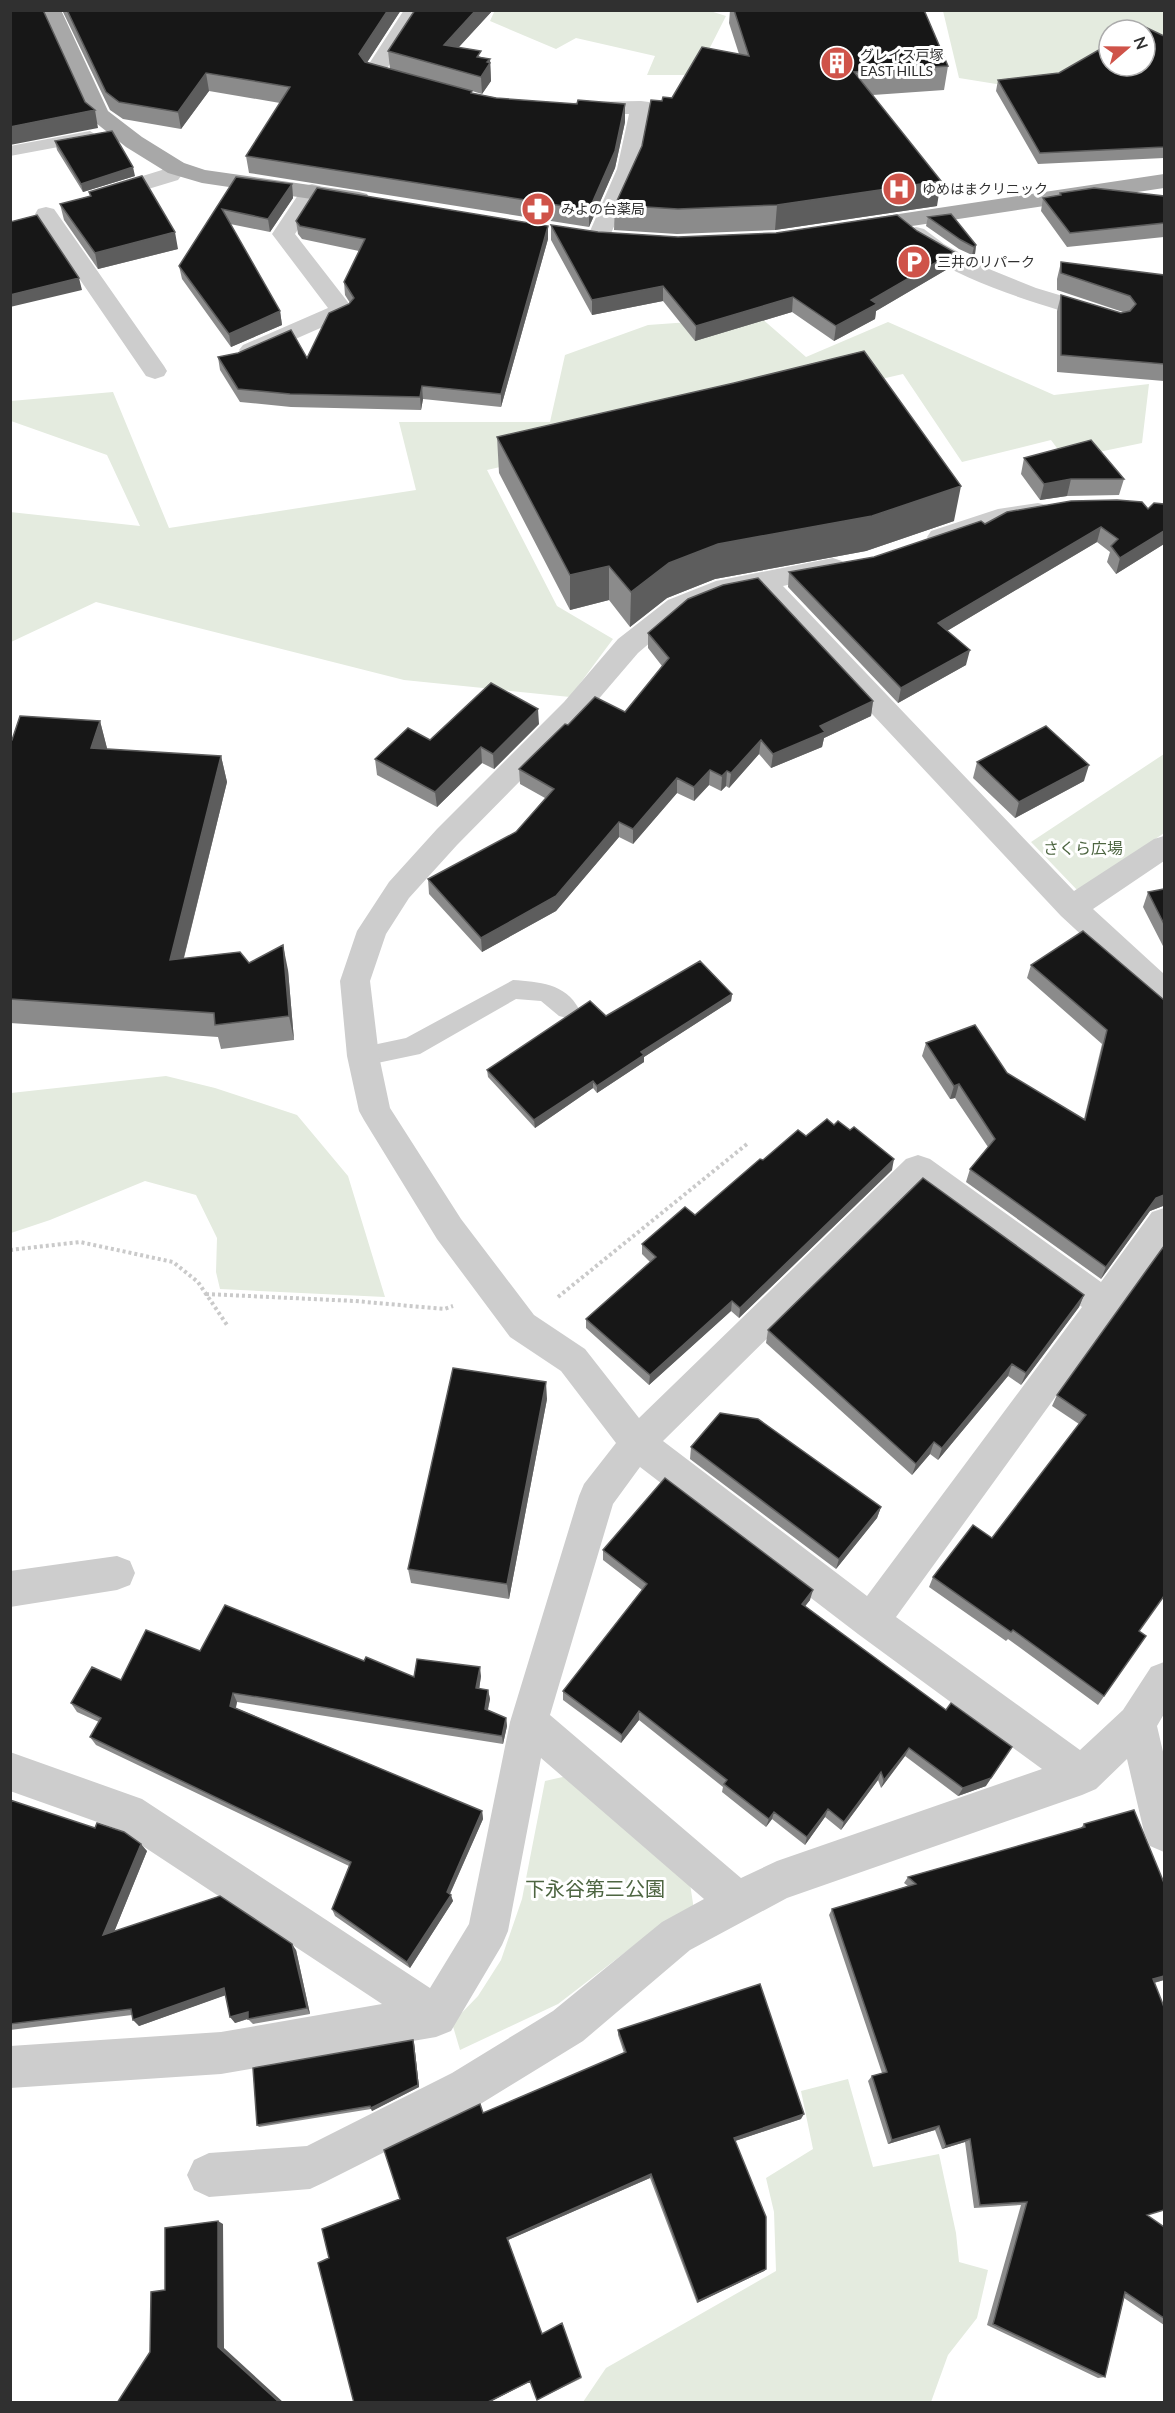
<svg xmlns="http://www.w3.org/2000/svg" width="1175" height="2413" viewBox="0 0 1175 2413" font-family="Lato,'Noto Sans JP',sans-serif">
	<rect width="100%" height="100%" fill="#fff"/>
	<!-- green -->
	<path fill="#e4ebdf" d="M495 10H707L726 16 696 75H647L655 56 576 38 556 49 490 21Z
		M943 11H1164V35L1145 41V30H1109V53L1071 66 1045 92 959 78Z
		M760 317 806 357 888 322 1054 395 1149 384 1142 443 1065 459 1051 440 962 462 903 374 487 470 557 606 613 639 570 697 404 680 96 602 11 642 10 512 140 526 107 455 11 421V401L113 392 169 528 416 490 399 422H550L565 355 648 325Z
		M1164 754V833L1079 892 1031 842Z
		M166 1076 215 1088 297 1115 348 1176 385 1297 220 1289 216 1272 217 1238 196 1195 145 1181 50 1220 11 1233V1093Z
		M567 1776 689 1877 694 1910 666 1921 558 2004 460 2050 452 2023 478 1996 501 1960 522 1899 545 1781Z
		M848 2079 873 2167 939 2154 956 2233 959 2262 988 2270 977 2318 948 2355 931 2402H583L606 2368 776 2271 774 2212 766 2178 813 2149 801 2091Z"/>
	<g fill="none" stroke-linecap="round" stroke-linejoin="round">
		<!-- path -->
		<path stroke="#cacaca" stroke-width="4" stroke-dasharray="3 3" stroke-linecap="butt" d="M10 1250 80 1242 173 1262 198 1282 227 1325
			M206 1294 355 1301 444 1309 453 1306
			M558 1297 747 1144"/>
		<!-- service -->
		<path fill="#cdcdcd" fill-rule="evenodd" d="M90 131 98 136 96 140 10 156V146Z
			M513 980C539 982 565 983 579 1009L575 1016 567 1018 559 1016 541 1001 516 999 420 1054 363 1066 354 1063 351 1056 354 1049 406 1038Z"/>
		<!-- minor -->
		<path fill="#cdcdcd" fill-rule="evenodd" d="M404 10H425L386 70 414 78 418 82 414 86 407 88 367 77 363 73Z
			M641 101 649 102 652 107 639 169 609 238 606 243 598 245 590 243 587 238 617 169 629 114H581L573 113 570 108 573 103 581 102Z
			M176 161 184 163 187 168 178 180 102 203 94 201 91 196 94 191 162 170 168 163Z
			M312 184 320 186 323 191 295 234 354 310 350 315 259 355 251 357 243 355 239 350 243 345 328 308 272 234 304 186Z
			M46 207 54 209 164 366 167 371 164 376 155 379 146 376 35 214 38 209Z
			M916 227 924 229 944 244 989 269 1036 288 1109 310 1113 315 1109 320 1101 322 1093 320C1045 306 933 275 905 234L908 229Z
			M1038 503 1047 505 1051 511 1047 517 1001 526 940 546 931 543 927 537 931 531 998 509Z
			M833 558 842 561 846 567 842 573 783 586 1074 891 1154 839 1164 836V861L1093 909 1164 974V1004L1153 1001 1061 916 757 591 722 598 686 612 638 653 584 716 457 845 409 898 386 934 370 981 379 1056 390 1108 461 1219 534 1315 585 1349 639 1418 906 1159 918 1155 930 1159 1101 1282 1152 1212 1164 1208V1247L896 1617 1080 1750 1123 1710 1151 1667 1164 1662V1714L1157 1726 1164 1756V1852L1150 1846 1144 1832 1127 1759 1096 1789 1082 1795 787 1898 690 1950 583 2041 482 2103 325 2182 310 2189 209 2197 194 2190 187 2175 194 2160 209 2153 307 2146 452 2073 553 2011 662 1922 704 1899 541 1758 508 1931 502 1945 451 2031 436 2037 221 2074 10 2088V2046L221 2032 382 2004 117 1829 10 1791V1752L142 1799 430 1988 469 1924 510 1722 579 1496 584 1484 616 1443 561 1371 510 1337 437 1239 364 1120 359 1111 347 1056 340 981 357 931 389 882 437 829 564 702 618 639 668 600 716 581ZM920 1188 1082 1307 867 1596 663 1441ZM640 1467 858 1634 1042 1769 777 1861 741 1878 550 1715 613 1504Z
			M117 1556 130 1561 135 1573 130 1585 117 1590 10 1607V1571Z"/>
		<!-- primary -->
		<path fill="#a8a8a8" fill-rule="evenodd" d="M41 10H61L108 111 142 137 184 163 205 170 359 192 367 194 370 199 367 204 359 206 202 183 168 173 126 147 91 119Z
			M1164 174V188L859 234 851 232 848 227 851 222 859 220Z"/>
	</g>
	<!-- wall -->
	<path fill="#8b8b8b" d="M62 10H401L367 62 390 69 388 51 415 10H493L459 47 481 57 490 59 491 81 482 94 472 91V93L625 122 615 168 589 227 249 173 246 156 280 103 209 91 181 129 123 119 110 110Z
		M730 10H924L948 66 944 90 873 95 937 206 775 230 677 234 614 230 615 205 662 101 672 98 739 54 729 23Z
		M1164 36V158L1038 164 996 91 998 80 1059 73Z
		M55 141 135 176 83 192 57 150Z
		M236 177 292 184 293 198 270 232 230 224 280 311 282 325 231 347 182 279 179 266Z
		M89 192 178 249 98 269 64 220 60 204 90 196Z
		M1060 193 1164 196V237L1067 247 1041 211 1043 198 1059 195Z
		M928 217 976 245 975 254 972 255 959 249 926 226Z
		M296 221 548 226V239L501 407 423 399 421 410 291 407 240 402 220 370 218 357 307 358 350 303 345 295 344 282 359 251 302 239 298 234Z
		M551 225 598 232 678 237 917 231 954 252 951 267 876 311 875 319 834 341 792 312 695 341 663 301 592 315 551 240Z
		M1061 262 1164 275V381L1057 372V311L1061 295 1121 313 1123 312 1057 290V279Z
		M497 437 954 521 866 551 715 579 667 598 630 627 609 600 570 610 499 473Z
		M1024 458 1124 479 1119 495 1067 496 1040 500 1021 474Z
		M1164 504V544L1116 574 1107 562 1110 552 1097 542 947 631 966 665 898 703 788 587 789 572 874 557 985 524 1148 509Z
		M648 633 873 701 871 716 824 738 822 747 771 768 759 754 729 788 726 786 721 791 709 785 694 801 677 793 633 844 619 837 556 911 482 952 429 894 428 879 516 832 545 798 520 784 519 769 568 725 625 712 662 666 648 648Z
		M100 721 107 749 221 756 227 782 184 958 249 963 288 970 294 1040 221 1049 218 1037 10 1023V740Z
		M539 724 494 769 482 763 437 807 377 775 375 759 430 740Z
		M977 762 1084 781 1015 818 973 778Z
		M1164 889V948L1143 907 1148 892Z
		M1031 965 1164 1000V1207L1163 1206 1150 1211 1101 1279 966 1182 970 1169 988 1147 955 1098 950 1099 922 1056 926 1043 1007 1073 1084 1119 1102 1044 1027 978Z
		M732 994 731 1001 644 1057V1062L597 1093 593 1088 535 1128 488 1077 487 1070 606 1016Z
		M834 1125 892 1170 739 1318 731 1311 649 1385 586 1328V1319L650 1262 642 1254V1244L695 1215 763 1160 806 1136Z
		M1164 1246 1139 1631 1146 1636 1098 1705 1008 1639 1006 1641 929 1587 933 1577 992 1538 1079 1424 1052 1406 1057 1395Z
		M1084 1295 1079 1307 1021 1385 1008 1376 938 1460 930 1454 912 1475 766 1343 768 1330Z
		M547 1399 509 1599 411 1583 408 1569Z
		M691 1447 881 1507 877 1518 836 1569 690 1459Z
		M603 1550 810 1600 805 1606 986 1786 958 1796 905 1756 881 1788 878 1780 841 1830 825 1817 805 1845 772 1819 766 1827 722 1792 723 1787 639 1720 621 1743 563 1700V1691L642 1590 603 1560Z
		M200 1651 364 1661 414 1677 481 1676 479 1689 488 1690 490 1699 488 1710 506 1718 507 1726 503 1744 237 1702 236 1708 482 1811 483 1819 450 1894 453 1901 410 1968 335 1916 332 1909 349 1866 96 1745 90 1737 99 1722 77 1712 71 1703 121 1680Z
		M10 1800 147 1851 114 1932 296 1950 310 2014 253 2024 248 2019 235 2023 225 1995 139 2026 132 2015 10 2030Z
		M1084 1824 1164 1883V1980L1154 1983 1148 2216 1164 2227V2325L1124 2298 1105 2377 1098 2378 987 2325 1021 2205 974 2208 965 2142 942 2149 935 2130 888 2144 868 2081 872 2076 882 2073 829 1915 832 1909 908 1886 904 1883 908 1877 1080 1829Z
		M618 2030 801 2119 735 2141 766 2269 764 2271 697 2303 650 2178 508 2240 542 2334 582 2378 537 2400 530 2381 488 2403H354L329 2258 400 2199 483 2113 624 2053 618 2035Z
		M414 2043 419 2087 372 2111 371 2109 259 2127 257 2125Z"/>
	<!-- shaded-wall -->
	<path fill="#5d5d5d" d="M388 10H401L361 72 359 54Z
		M476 10H493L445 62 444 45Z
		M490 59 491 81 482 94 481 77Z
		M206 73 209 91 181 129 178 112Z
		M625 104V122L615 168 589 227V210Z
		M95 110 98 128 10 145V127Z
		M133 167 135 176 83 192 81 184Z
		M941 181 937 206 775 230 777 205Z
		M292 184 293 198 270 232 268 219Z
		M548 226V239L501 407V394Z
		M175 232 178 249 98 269 95 253Z
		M976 245 975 254 972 255 974 247Z
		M954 252 951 267 876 311 875 319 834 341 836 326 871 300Z
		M79 278 82 290 10 307V295Z
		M663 286V301L592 315V300Z
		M793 297 792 312 695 341 696 326Z
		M280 311 282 325 231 347 229 334Z
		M422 386 423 399 421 410 420 397Z
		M1071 479 1067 496 1040 500 1044 484Z
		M961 486 954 521 866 551 715 579 667 598 630 627 631 592 669 563 718 544Z
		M1101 527 1097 542 935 638 938 623Z
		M1164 531V544L1116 574 1120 558Z
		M609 566V600L570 610V575Z
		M970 650 966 665 898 703 901 688Z
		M873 701 871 716 824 738 822 747 771 768 773 754 820 726Z
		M538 709 539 724 494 769 493 754Z
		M100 721 107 748 99 774 91 748Z
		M761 740 759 754 729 788 731 773Z
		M481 747 482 763 437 807 435 792Z
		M221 756 227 782 177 985 170 960Z
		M1089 765 1084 781 1015 818 1019 802Z
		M710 770 709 785 694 801V787Z
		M727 771 726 786 721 791 722 776Z
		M677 778V793L633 844V829Z
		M619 822V837L556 911 482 952 481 938Z
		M283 945 288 970 294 1040 289 1016Z
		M732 994 731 1001 644 1057V1062L597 1093V1086L641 1052Z
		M593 1081V1088L535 1128 534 1120Z
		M959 1084 955 1098 950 1099 954 1086Z
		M894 1159 892 1170 739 1318 740 1308Z
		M1164 1195V1203L1163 1206 1150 1211 1101 1279 1106 1267 1156 1198Z
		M1084 1295 1079 1307 1021 1385 1026 1373Z
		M732 1301 731 1311 649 1385 650 1375Z
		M1012 1364 1008 1376 938 1460 942 1448Z
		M546 1382 547 1399 509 1599 507 1584Z
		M934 1442 930 1454 912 1475 916 1464Z
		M881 1507 877 1518 836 1569 839 1559Z
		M813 1590 810 1600 799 1614 802 1604Z
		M480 1667 481 1676 478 1697 476 1688Z
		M488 1690 490 1699 486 1717 485 1709Z
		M233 1693 237 1702 234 1714 230 1706Z
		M639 1711V1720L621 1743 622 1735Z
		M506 1718 507 1726 503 1744 502 1736Z
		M909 1748 905 1756 881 1788 884 1780Z
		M1006 1756 986 1786 958 1796 963 1788Z
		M881 1772 878 1780 841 1830 844 1822Z
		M828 1809 825 1817 805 1845 807 1837Z
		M482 1811 483 1819 448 1898 447 1892Z
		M774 1812 772 1819 766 1827 769 1819Z
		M141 1844 147 1851 110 1942 103 1935Z
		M451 1895 453 1901 410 1968 407 1962Z
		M292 1944 296 1950 310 2014 307 2008Z
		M1164 1976V1980L1146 1985 1153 1979Z
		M224 1988 229 1994 139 2026 133 2020Z
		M248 2012 253 2017 235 2023 230 2017Z
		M413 2040 414 2043 419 2087 372 2111 371 2108Z
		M804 2114 801 2119 732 2142 734 2138Z
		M939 2126 935 2130 888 2144 892 2140Z
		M970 2139 965 2142 942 2149 946 2146Z
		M651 2174 650 2178 508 2240 507 2238Z
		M218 2221 223 2224 224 2348 284 2403H280L218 2347Z
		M766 2269 764 2271 697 2303 698 2301Z
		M530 2381H531L488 2403H486Z"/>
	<!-- building -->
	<path fill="#171717" stroke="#5d5d5d" stroke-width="1.5" d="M10 10H43L85 102 95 110 10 127Z
		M67 10H388L359 54 365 62 472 91 471 93 496 98 577 104 578 100 625 104 615 151 589 210 246 156 290 87 206 73 178 112 119 102 106 92Z
		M415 10H476L444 45 481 51 477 57 490 59 487 62 490 63 481 77 388 51Z
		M734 10H924L948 66 854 72 941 181 777 205 678 209 615 205 642 146 651 100 662 101 663 97 672 98 702 47 749 56Z
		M1145 27 1164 36V147L1040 153 998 80 1059 73 1109 44V66H1145V30H1140Z
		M112 131 133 167 81 184 55 141Z
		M142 176 175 232 95 253 60 204 91 196 89 192Z
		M236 177 292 184 268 219 222 209 280 311 229 334 179 266Z
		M317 188 548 226 501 394 422 386 420 397 290 394 238 389 218 357 238 353 291 330 307 358 329 313 349 304 354 298 344 282 365 239 300 226 296 221Z
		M1094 188 1164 196V223L1070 233 1043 198 1061 195 1060 193Z
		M951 214 976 245 974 247 961 240 928 217Z
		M37 215 79 278 10 295V222Z
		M897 215 917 231 954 252 871 300 877 304 836 326 793 297 696 326 663 286 592 300 551 225 598 232 678 237 776 233Z
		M1061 262 1164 275V364L1061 355V295L1121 313 1130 311 1136 304 1130 296 1061 273Z
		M864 351 961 486 872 516 718 544 669 563 631 592 609 566 570 575 497 437 734 383Z
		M1091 440 1124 479H1071L1044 484 1024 458Z
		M1117 500 1142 502 1148 509 1154 503 1164 504V531L1120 558 1111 546 1118 539 1101 527 938 623 970 650 901 688 789 572 874 557 981 521 985 524 1007 512 1071 501Z
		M758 578 873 701 820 726 825 732 773 754 761 740 731 773 727 771 722 776 710 770 694 787 677 778 633 829 619 822 556 896 481 938 428 879 516 832 554 789 519 769 565 724 568 725 595 697 625 712 669 658 648 633 688 599 723 585Z
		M491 683 538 709 493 754 481 747 435 792 375 759 408 728 430 740Z
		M20 716 100 721 91 748 221 756 170 960 240 952 249 963 283 945 289 1016 215 1025 214 1013 10 999V740H12Z
		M1046 726 1089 765 1019 802 977 762Z
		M1164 889V924L1148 892Z
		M1083 931 1164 1000V1195L1156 1198 1106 1267 970 1169 995 1139 959 1084 954 1086 926 1043 975 1025 1007 1073 1085 1120 1107 1030 1031 965Z
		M700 961 732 994 641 1052 644 1055 597 1086 593 1081 534 1120 487 1070 590 1001 606 1016Z
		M827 1119 834 1125 838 1121 850 1130 854 1127 894 1159 740 1308 732 1301 650 1375 586 1319 656 1257 642 1244 685 1207 695 1215 760 1159 763 1160 798 1130 806 1136Z
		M923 1178 1084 1295 1026 1373 1012 1364 942 1448 934 1442 916 1464 768 1330Z
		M1164 1246V1596L1139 1631 1146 1636 1104 1696 1013 1630 1011 1632 933 1577 973 1525 992 1538 1086 1415 1057 1395Z
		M453 1368 546 1382 507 1584 408 1569Z
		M720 1413 758 1419 881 1507 839 1559 691 1447Z
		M665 1478 813 1590 802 1604 946 1710 951 1703 1012 1747 991 1778 963 1788 909 1748 884 1780 881 1772 844 1822 828 1809 807 1837 774 1812 769 1819 724 1784 727 1780 639 1711 622 1735 563 1691 647 1584 603 1550Z
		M225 1605 364 1661 366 1657 414 1677 417 1659 480 1667 476 1688 488 1690 485 1709 506 1718 502 1736 233 1693 230 1706 482 1811 447 1892 451 1895 407 1962 332 1909 351 1862 90 1737 101 1718 71 1703 92 1667 121 1680 146 1630 200 1651Z
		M10 1800 95 1828 97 1823 124 1832 141 1844 103 1935 220 1896 292 1944 307 2008 248 2019V2012L230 2017 224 1988 133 2020 131 2009 10 2024Z
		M1134 1810 1164 1883V1976L1153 1979 1164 2007V2210L1147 2215 1164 2227V2318L1125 2292 1105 2377 993 2324 1027 2202 980 2205 970 2139 946 2146 939 2126 892 2140 872 2076 887 2072 832 1909 916 1884 908 1877 1085 1827 1084 1824Z
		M760 1984 804 2114 734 2138 766 2217V2269L698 2301 651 2174 507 2238 542 2334 562 2323 581 2377 537 2400 530 2381 486 2403H354L318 2263 329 2258 322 2229 400 2199 384 2150 480 2104 483 2113 626 2052 618 2030Z
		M413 2040 418 2085 371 2108 370 2106 257 2125 253 2068Z
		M218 2221V2347L280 2403H117L150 2352 151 2292 165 2290V2228Z"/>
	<!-- icons -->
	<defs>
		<symbol id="building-disc" viewBox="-11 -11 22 22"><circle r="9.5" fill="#cf5349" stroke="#fff"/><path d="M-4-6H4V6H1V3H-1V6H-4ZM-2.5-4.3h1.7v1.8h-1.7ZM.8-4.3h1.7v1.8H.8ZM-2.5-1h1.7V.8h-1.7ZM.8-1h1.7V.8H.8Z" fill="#fff"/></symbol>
		<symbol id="hospital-disc" viewBox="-11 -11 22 22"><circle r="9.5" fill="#cf5349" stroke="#fff"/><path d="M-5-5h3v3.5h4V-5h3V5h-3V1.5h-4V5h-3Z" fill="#fff"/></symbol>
		<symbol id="pharmacy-disc" viewBox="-11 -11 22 22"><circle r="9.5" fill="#cf5349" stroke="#fff"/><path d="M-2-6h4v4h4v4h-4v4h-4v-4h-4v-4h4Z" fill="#fff"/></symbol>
		<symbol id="parking-disc" viewBox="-11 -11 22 22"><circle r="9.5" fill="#cf5349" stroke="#fff"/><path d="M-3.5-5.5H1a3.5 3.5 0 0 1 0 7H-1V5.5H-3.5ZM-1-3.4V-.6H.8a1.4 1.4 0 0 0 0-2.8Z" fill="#fff"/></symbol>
	</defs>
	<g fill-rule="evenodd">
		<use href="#building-disc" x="818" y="44" width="38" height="38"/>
		<use href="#hospital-disc" x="880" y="170" width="38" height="38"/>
		<use href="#pharmacy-disc" x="519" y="190" width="38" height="38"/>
		<use href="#parking-disc" x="895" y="243" width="38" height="38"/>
	</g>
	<g text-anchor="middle" stroke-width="6" stroke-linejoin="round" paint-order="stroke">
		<!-- far-poi labels -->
		<g font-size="14" fill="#303030" stroke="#fff" text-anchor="start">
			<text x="860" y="60">グレイス戸塚<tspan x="860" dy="16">EAST HILLS</tspan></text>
			<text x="922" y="194">ゆめはまクリニック</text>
			<text x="561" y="214">みよの台薬局</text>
			<text x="937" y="267">三井のリパーク</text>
		</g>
		<!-- park labels -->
		<g font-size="16" fill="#4e6642" stroke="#fff">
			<text x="1083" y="854">さくら広場</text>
		</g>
		<!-- near-park labels -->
		<g font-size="20" fill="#4e6642" stroke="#fff">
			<text x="595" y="1896">下永谷第三公園</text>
		</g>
	</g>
	<!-- border -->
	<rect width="1175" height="2413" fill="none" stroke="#303030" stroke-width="24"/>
	<!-- north arrow -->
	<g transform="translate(1127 48) rotate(70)"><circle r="28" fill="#ffffff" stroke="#acacac" stroke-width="1.5"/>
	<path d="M0-4.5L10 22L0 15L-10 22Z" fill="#cf5349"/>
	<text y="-9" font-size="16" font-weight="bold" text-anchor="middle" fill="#303030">N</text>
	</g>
</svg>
